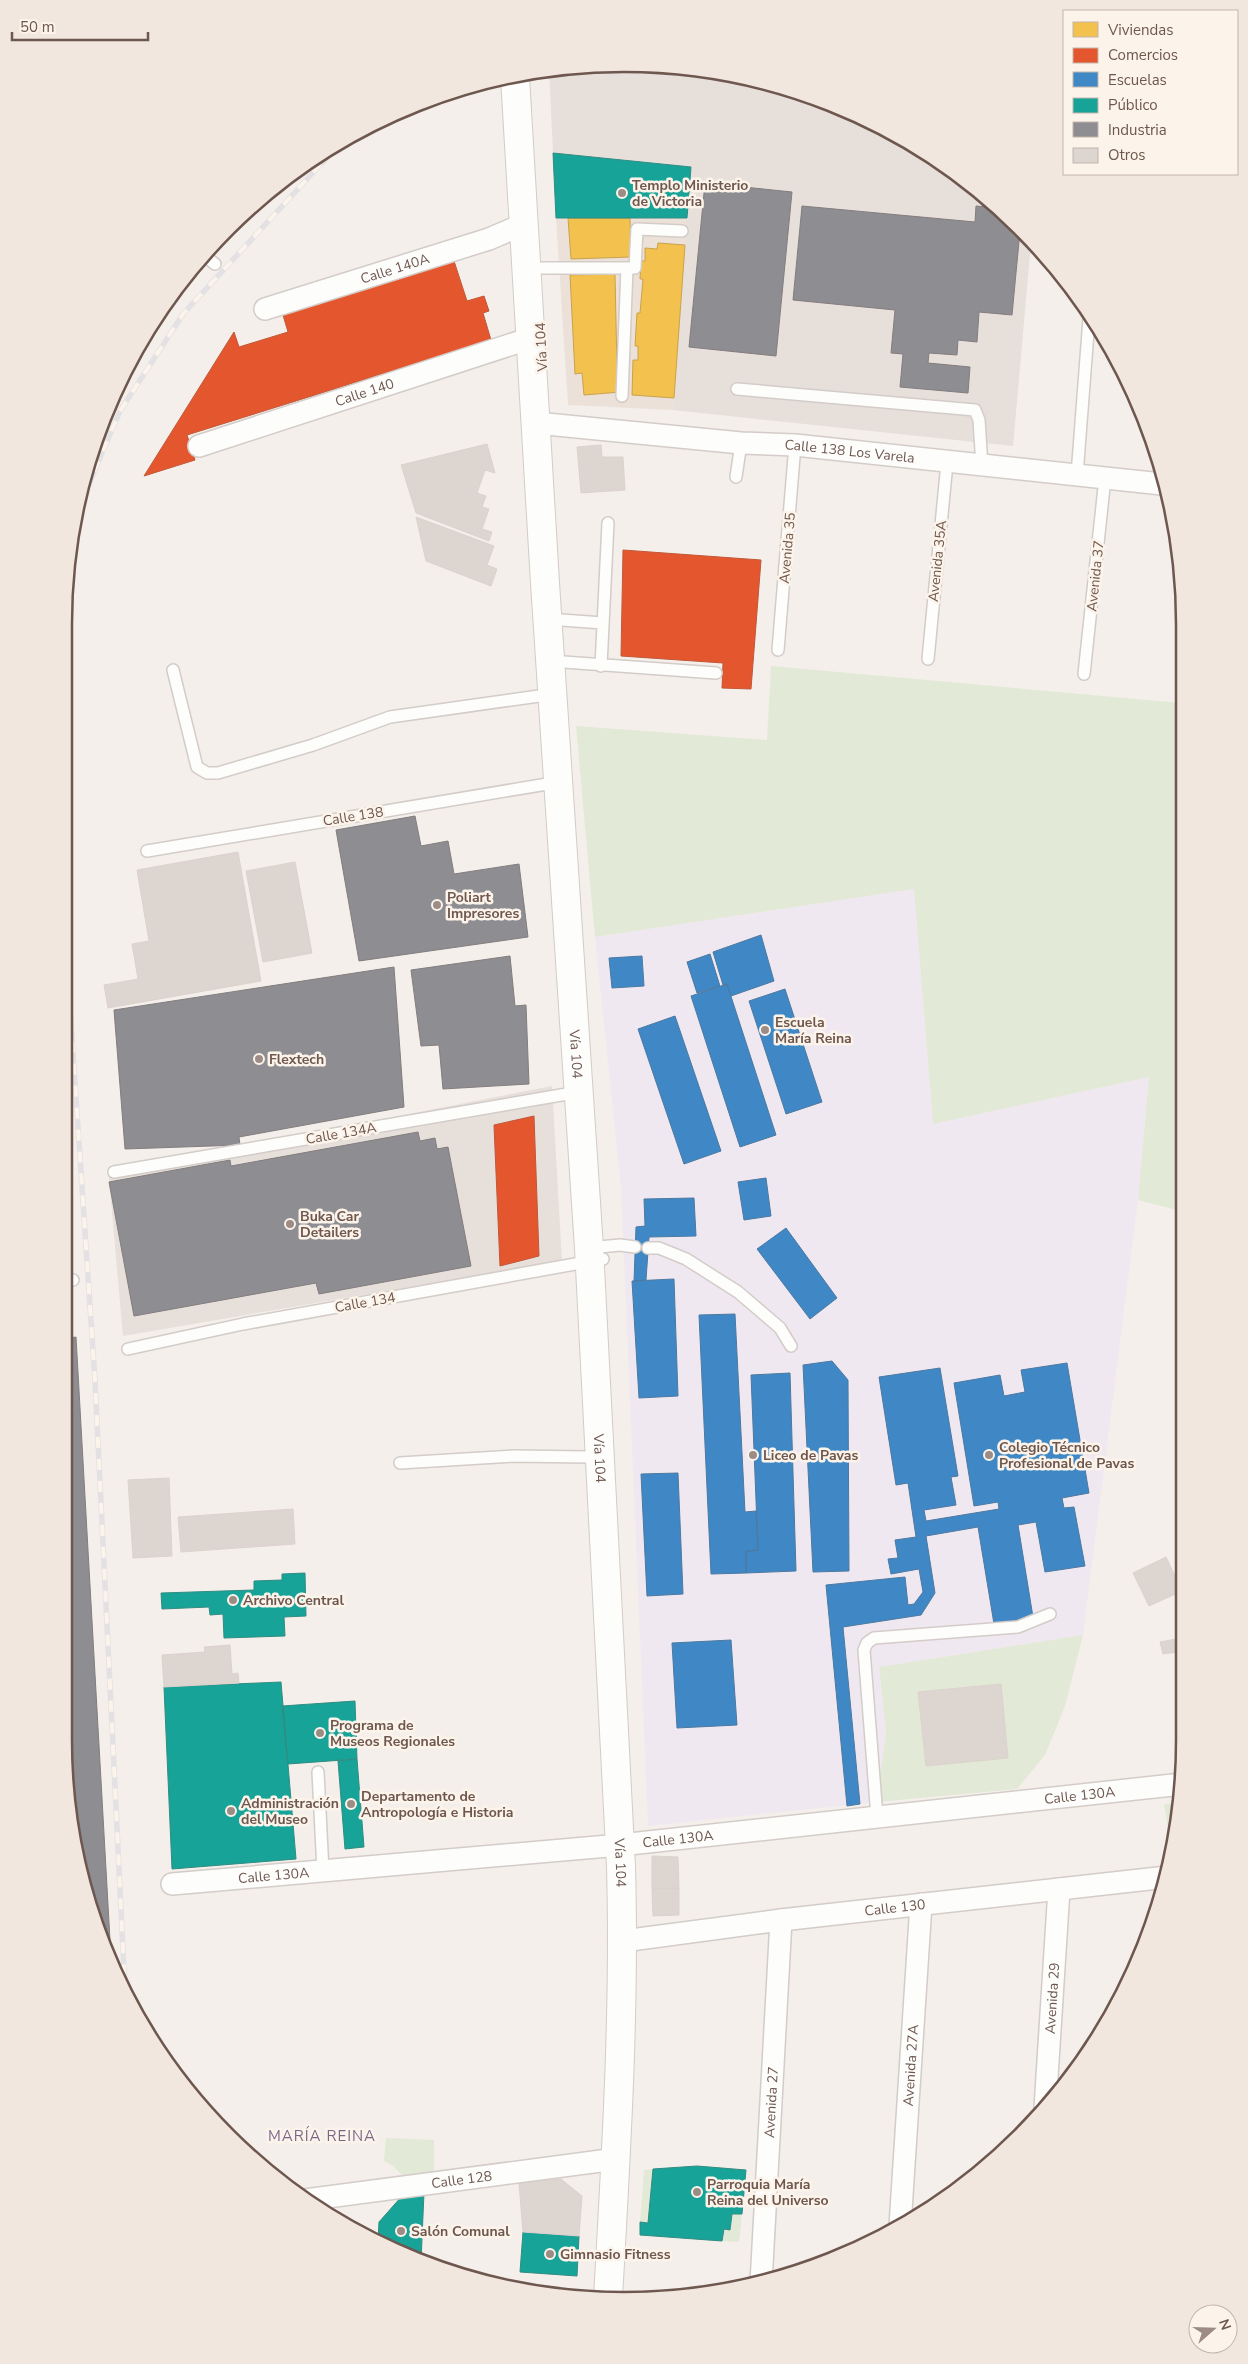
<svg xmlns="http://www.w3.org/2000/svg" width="1248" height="2364" viewBox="0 0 1248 2364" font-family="'Nunito Sans',sans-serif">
	<rect width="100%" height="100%" fill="#f4efea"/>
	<!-- residential -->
	<path fill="#ece1d8" d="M556 218H687L673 410 568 405Z"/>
	<!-- industrial -->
	<path fill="#e6dfda" d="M661 65 769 83 872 122 993 203 1031 243 1013 446 673 410 690 168 553 153 549 69Z
		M552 1086 562 1261 123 1336 108 1167 383 1119Z"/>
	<!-- education -->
	<path fill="#f0e8f0" d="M914 889 933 1124 1149 1077 1138 1200 1083 1635 879 1667 886 1732 877 1802 648 1826 621 1188 595 937Z"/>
	<!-- green -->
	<path fill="#e2e9d6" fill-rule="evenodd" d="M771 666 1180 703 1181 1211 1138 1200 1149 1077 933 1124 914 889 595 937 576 726 767 740Z
		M1083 1635 1065 1706 1045 1755 1017 1789 877 1802 886 1732 879 1667ZM1000 1684 1008 1758 926 1766 918 1692Z
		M1179 1803 1171 1847 1164 1804Z
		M386 2138 434 2140V2174L405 2178 392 2165 384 2161Z
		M653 2169 648 2223 640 2222 644 2170Z
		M732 2214H742L739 2242 722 2241 724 2229 730 2230Z"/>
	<!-- homes -->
	<path fill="#f2c14e" stroke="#caa14e" d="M568 218H630L631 257 571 259Z
		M658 243 685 245 674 398 632 395 633 360H638V346H635L637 313H640L643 279H640L641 261H645V248L657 249Z
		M615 274 617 370 620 371 621 392 584 395 582 373 575 374 570 275Z"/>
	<!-- shops -->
	<path fill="#e4572e" stroke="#c15738" d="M454 261 467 301 484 296 489 311 483 313 491 340 187 435 195 460 144 476 234 332 239 347 288 332 283 315Z
		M623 550 761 560 751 689 722 688 723 663 621 656Z
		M534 1116 539 1256 500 1266 494 1125Z"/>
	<!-- schools -->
	<path fill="#3f88c5" stroke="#4d79a1" d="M761 935 774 981 731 996 727 984 723 985 713 952Z
		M710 954 720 986 697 993 687 962Z
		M642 956 644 986 612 988 609 958Z
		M727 984 776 1135 740 1147 691 996Z
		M785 989 822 1102 786 1114 749 1001Z
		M675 1016 721 1151 684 1164 638 1029Z
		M766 1178 771 1216 744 1220 738 1182Z
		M694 1198 696 1236 649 1237 646 1280 634 1281 636 1227 645 1226 644 1199Z
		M786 1228 837 1298 810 1319 757 1249Z
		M674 1279 678 1396 639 1398 632 1281Z
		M735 1314 745 1512 756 1511 758 1550 746 1551V1573L711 1574 699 1315Z
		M832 1361 848 1380 849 1571 813 1572 803 1365Z
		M1067 1363 1089 1493 1062 1498 1064 1508 1074 1507 1085 1566 1045 1572 1036 1522 1018 1525 1033 1617 994 1624 978 1527 926 1536 935 1593 921 1615 843 1627 860 1804 847 1806 826 1585 905 1577 908 1605 914 1604 923 1592 919 1569 891 1574 888 1559 898 1558 895 1540 916 1537 908 1483 896 1485 879 1377 940 1368 958 1476 951 1477 956 1505 924 1510 926 1521 999 1509 998 1502 974 1506 954 1383 1000 1375 1004 1396 1025 1392 1021 1370Z
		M790 1373 796 1571 746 1573V1551L758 1550 751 1375Z
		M678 1473 683 1594 647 1596 641 1474Z
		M731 1640 737 1725 677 1728 672 1643Z"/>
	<!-- public -->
	<path fill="#17a398" stroke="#318c82" d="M553 153 691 167 687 218H556Z
		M305 1573 306 1616 284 1617 285 1636 224 1638 223 1614 210 1615 209 1607 162 1609 161 1593 254 1590V1581L282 1580V1574Z
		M281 1682 296 1859 172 1869 164 1687Z
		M355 1701 357 1759 288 1764 282 1706Z
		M357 1759 364 1847 345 1849 338 1761Z
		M697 2166 746 2170 742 2214H732L730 2230 724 2229 722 2241 640 2235V2222L648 2223 653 2169Z
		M424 2192 421 2262 378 2241 379 2222 402 2196Z
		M523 2232 579 2236 577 2276 520 2272Z"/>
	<!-- industry -->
	<path fill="#8d8d92" stroke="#847d7e" d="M705 183 792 192 776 356 689 347Z
		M802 206 975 222 976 206 998 208 1020 231 1012 315 979 312 977 342 958 340 957 355 929 353 928 363 970 367 968 393 900 387 903 354 891 353 895 310 793 300Z
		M415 816 421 846 448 841 454 874 519 864 528 937 359 961 336 830Z
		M510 956 515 1006 526 1005 529 1084 443 1089 439 1045 421 1046 411 970Z
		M394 967 404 1107 239 1137 240 1145 125 1149 114 1010Z
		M418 1132 420 1141 435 1138 437 1149 448 1147 471 1266 319 1294 316 1283 134 1316 109 1182 230 1160 231 1166Z
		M76 1337 111 1958 94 1920 74 1849 64 1740V1339Z"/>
	<!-- building -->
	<path fill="#ddd5d0" stroke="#dcd2cd" d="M487 444 495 473 485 470 477 493 486 496 482 507 489 509 482 529 492 532 489 541 416 513 401 465Z
		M601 445 602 457H623L625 490 581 493 577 447Z
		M416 517 494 546 487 565 497 569 491 586 426 561Z
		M238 852 261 981 108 1008 104 985 138 979 132 944 149 941 137 870Z
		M295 862 312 953 263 962 246 871Z
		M169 1478 172 1556 133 1558 128 1480Z
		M293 1509 295 1544 181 1552 178 1517Z
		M1166 1557 1182 1591 1149 1606 1133 1573Z
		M1176 1639 1178 1652 1163 1654 1160 1642Z
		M230 1645 232 1674 238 1673 239 1683 164 1687 162 1655 205 1652 204 1647Z
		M1001 1684 1008 1758 926 1766 918 1692Z
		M652 1856 678 1857 679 1888 652 1889Z
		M679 1888V1915L653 1916 652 1889Z
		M561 2179 582 2196 579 2236 523 2232 519 2183Z"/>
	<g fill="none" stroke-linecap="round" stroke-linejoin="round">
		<defs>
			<path id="service" d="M205 256 215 264
				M538 268H627L622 396
				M627 268H635L637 229 682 231
				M737 389 975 410 979 420 982 466
				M1077 475 1089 319
				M736 477 741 443
				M548 619 603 623
				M778 650 795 445
				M928 659 947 463
				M550 661 716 673
				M601 666 608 523
				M173 670 197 767 207 773H218L313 745 390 717 553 694
				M1084 674 1105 478
				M147 851 559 782
				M114 1172 567 1094
				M589 1248 620 1245 635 1247
				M648 1248H659L686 1259 738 1292 780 1328 791 1346
				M64 1281 73 1280
				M128 1349 243 1324 603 1259
				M400 1463 513 1456 588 1457 600 1459
				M318 1772 323 1871
				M877 1817 864 1650 867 1643 874 1638 1018 1627 1050 1614"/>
			<g id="minor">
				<path id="s1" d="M265 309 489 239 524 224"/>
				<path id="s2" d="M536 423 741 443 795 445 1162 484"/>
				<path id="s3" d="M199 446 531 338"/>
				<path id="s4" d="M172 1884 620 1845 1182 1784"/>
				<path id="s5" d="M623 1941 781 1920 1167 1877"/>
				<path id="s6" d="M1045 2108 1059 1889"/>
				<path id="s7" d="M305 2200 616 2159"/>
				<path id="s8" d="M900 2226 921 1904"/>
				<path id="s9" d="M761 2283 781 1920"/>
			</g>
			<g id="secondary">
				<path id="s10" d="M515 77 545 583 589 1248 621 1867C625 2011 616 2155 608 2298"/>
			</g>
		</defs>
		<!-- service casing -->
		<use href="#service" stroke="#d3ccc8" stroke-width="14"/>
		<!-- minor casing -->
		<use href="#minor" stroke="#d3ccc8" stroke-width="24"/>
		<!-- secondary casing -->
		<use href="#secondary" stroke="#d3ccc6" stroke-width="30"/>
		<!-- service -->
		<use href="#service" stroke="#fdfdfc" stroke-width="11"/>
		<!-- minor -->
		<use href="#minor" stroke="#fdfdfc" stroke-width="21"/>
		<!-- secondary -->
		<use href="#secondary" stroke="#fdfdfc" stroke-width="28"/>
		<defs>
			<path id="rail" d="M77 512 120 411 183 314 343 140
				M65 932 95 1381 125 1990"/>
		</defs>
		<!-- rail casing -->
		<use href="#rail" stroke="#e3e1e3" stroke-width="5.5"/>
		<!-- rail -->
		<use href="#rail" stroke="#fcf4ea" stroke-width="4" stroke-dasharray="11" stroke-linecap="butt"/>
	</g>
	<!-- markers -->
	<g fill="#9d8c85" stroke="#fcf4ea" stroke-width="2">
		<circle cx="622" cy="193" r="5"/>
		<circle cx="437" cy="905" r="5"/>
		<circle cx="765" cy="1030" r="5"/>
		<circle cx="259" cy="1059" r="5"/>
		<circle cx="290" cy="1224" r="5"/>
		<circle cx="753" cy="1455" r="5"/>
		<circle cx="989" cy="1455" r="5"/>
		<circle cx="233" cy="1600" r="5"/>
		<circle cx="320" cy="1733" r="5"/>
		<circle cx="351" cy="1804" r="5"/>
		<circle cx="231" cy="1811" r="5"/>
		<circle cx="697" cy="2192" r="5"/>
		<circle cx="401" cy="2231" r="5"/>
		<circle cx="550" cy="2254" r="5"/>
	</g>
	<g text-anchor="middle" stroke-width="5" stroke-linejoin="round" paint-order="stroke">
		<!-- poi labels -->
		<g font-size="14" font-weight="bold" fill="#6e574e" stroke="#fcf4ea" text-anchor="start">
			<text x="632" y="190">Templo Ministerio<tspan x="632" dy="16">de Victoria</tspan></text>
			<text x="447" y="902">Poliart<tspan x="447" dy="16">Impresores</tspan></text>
			<text x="775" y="1027">Escuela<tspan x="775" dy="16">María Reina</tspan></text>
			<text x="269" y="1064">Flextech</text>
			<text x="300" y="1221">Buka Car<tspan x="300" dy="16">Detailers</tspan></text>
			<text x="999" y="1452">Colegio Técnico<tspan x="999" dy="16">Profesional de Pavas</tspan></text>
			<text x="763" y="1460">Liceo de Pavas</text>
			<text x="243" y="1605">Archivo Central</text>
			<text x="330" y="1730">Programa de<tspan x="330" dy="16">Museos Regionales</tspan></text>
			<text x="361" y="1801">Departamento de<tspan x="361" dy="16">Antropología e Historia</tspan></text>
			<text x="241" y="1808">Administración<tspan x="241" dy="16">del Museo</tspan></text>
			<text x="707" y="2189">Parroquia María<tspan x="707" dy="16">Reina del Universo</tspan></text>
			<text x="411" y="2236">Salón Comunal</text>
			<text x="560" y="2259">Gimnasio Fitness</text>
		</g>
		<!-- street labels -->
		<g font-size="14" fill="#6e574e" stroke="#fcf4ea">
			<text dy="5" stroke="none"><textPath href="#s1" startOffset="136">Calle 140A</textPath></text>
			<text transform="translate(541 347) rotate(-93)" y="5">Vía 104</text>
			<text dy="5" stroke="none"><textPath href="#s3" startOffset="174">Calle 140</textPath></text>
			<text dy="5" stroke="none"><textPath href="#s2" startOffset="315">Calle 138 Los Varela</textPath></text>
			<text transform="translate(787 548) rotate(-85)" y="5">Avenida 35</text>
			<text transform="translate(937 561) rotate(-84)" y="5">Avenida 35A</text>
			<text transform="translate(1095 576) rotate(-84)" y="5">Avenida 37</text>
			<text transform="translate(353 816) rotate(-9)" y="5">Calle 138</text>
			<text dy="5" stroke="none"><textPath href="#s10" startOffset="979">Vía 104</textPath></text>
			<text transform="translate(341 1133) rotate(-10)" y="5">Calle 134A</text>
			<text transform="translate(365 1302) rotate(-10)" y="5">Calle 134</text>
			<text dy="5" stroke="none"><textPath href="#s10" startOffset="1384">Vía 104</textPath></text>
			<text dy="5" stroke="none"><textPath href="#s4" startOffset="912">Calle 130A</textPath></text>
			<text dy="5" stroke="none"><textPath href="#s4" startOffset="508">Calle 130A</textPath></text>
			<text dy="5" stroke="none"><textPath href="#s10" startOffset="1789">Vía 104</textPath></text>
			<text dy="5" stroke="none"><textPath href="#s4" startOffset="102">Calle 130A</textPath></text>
			<text dy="5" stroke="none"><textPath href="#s5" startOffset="274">Calle 130</textPath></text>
			<text dy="5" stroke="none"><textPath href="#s6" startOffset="110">Avenida 29</textPath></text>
			<text dy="5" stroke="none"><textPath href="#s8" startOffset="161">Avenida 27A</textPath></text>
			<text dy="5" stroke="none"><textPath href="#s9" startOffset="181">Avenida 27</textPath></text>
			<text dy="5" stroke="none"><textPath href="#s7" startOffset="158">Calle 128</textPath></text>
		</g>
		<!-- neighbourhood labels -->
		<g font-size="15" letter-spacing="1" fill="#7b668a" stroke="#fcf4ea">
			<text x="322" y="2141">MARÍA REINA</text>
		</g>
	</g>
	<!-- crop -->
	<path d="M0 0H1248V2364H0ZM624 72H624A552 552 0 0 1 1176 624V1740A552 552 0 0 1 624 2292H624A552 552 0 0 1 72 1740V624A552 552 0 0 1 624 72Z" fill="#f1e7de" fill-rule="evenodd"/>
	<path fill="none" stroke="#6e574e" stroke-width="2.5" d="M624 72H624A552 552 0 0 1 1176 624V1740A552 552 0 0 1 624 2292H624A552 552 0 0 1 72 1740V624A552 552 0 0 1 624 72Z"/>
	<!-- legend -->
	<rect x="1063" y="10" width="175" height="165" fill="#fcf4ea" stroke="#c3b5ac"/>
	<rect x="1073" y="22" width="25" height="15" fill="#f2c14e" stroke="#c3b5ac"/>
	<text x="1108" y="35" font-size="15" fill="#6e574e">Viviendas</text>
	<rect x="1073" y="48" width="25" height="15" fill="#e4572e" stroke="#c3b5ac"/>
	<text x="1108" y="60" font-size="15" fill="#6e574e">Comercios</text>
	<rect x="1073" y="72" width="25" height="15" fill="#3f88c5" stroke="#c3b5ac"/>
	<text x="1108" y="85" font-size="15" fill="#6e574e">Escuelas</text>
	<rect x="1073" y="98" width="25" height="15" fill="#17a398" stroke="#c3b5ac"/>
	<text x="1108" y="110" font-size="15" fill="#6e574e">Público</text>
	<rect x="1073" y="122" width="25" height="15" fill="#8d8d92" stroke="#c3b5ac"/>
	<text x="1108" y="135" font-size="15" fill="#6e574e">Industria</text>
	<rect x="1073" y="148" width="25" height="15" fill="#ddd5d0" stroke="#c3b5ac"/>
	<text x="1108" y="160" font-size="15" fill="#6e574e">Otros</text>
	<!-- north arrow -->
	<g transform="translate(1213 2329) rotate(70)"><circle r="24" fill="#fcf4ea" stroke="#c3b5ac"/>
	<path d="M0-4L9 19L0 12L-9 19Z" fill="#9d8c85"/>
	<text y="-8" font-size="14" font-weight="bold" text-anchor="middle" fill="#6e574e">N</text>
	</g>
	<!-- scale -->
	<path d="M12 32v8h136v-8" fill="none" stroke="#6e574e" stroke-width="2.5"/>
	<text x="20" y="32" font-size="15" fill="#6e574e" stroke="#fcf4ea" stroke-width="4" paint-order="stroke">50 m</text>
</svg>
